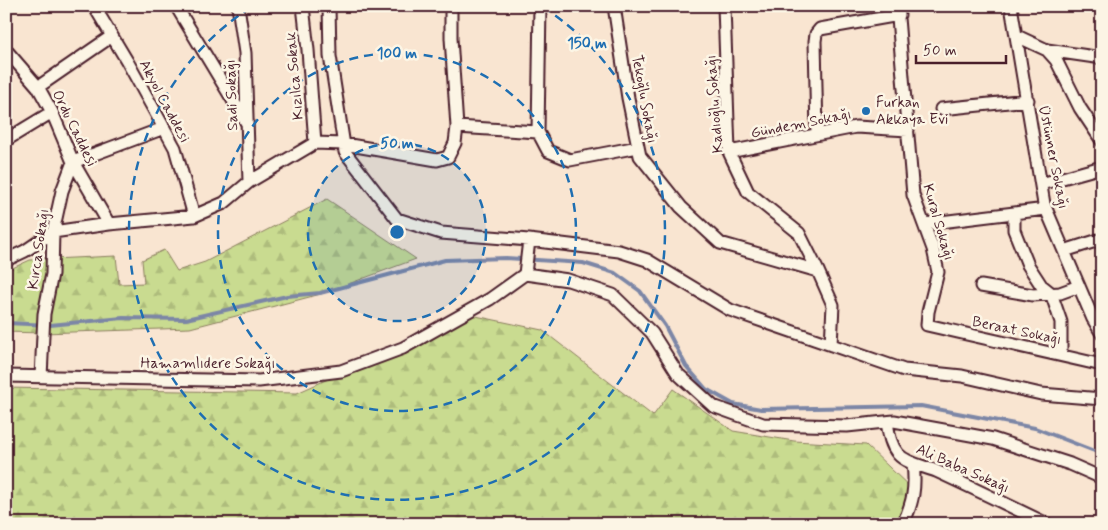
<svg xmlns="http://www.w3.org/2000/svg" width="1108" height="530" viewBox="0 0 1108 530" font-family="Mynerve,sans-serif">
	<defs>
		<pattern id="forest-firs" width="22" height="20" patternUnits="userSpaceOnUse" patternTransform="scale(1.25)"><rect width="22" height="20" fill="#c9db90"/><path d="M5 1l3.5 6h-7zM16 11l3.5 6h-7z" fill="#aebc7c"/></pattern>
	</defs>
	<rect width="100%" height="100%" fill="#f9e5d1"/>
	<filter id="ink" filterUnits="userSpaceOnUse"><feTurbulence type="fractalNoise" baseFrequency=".02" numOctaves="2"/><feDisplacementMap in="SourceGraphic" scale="10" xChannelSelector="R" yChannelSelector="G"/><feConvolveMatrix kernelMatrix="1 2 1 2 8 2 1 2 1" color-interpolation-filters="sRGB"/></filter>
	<g filter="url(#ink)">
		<!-- forest -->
		<path fill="url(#forest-firs)" stroke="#8a7d5e" d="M327 199 416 259 321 294 190 328 43 333 6 332V271L30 260 116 256 119 284 144 283 142 260 164 250 177 271 205 262Z
			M471 315 542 330 653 416 673 389 733 431 794 441 866 445 914 491 898 524H6V388L297 393Z"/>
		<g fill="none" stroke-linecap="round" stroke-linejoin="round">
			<!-- stream -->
			<path stroke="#7c86a6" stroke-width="4" d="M6 323 50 325 123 318 186 319 287 296 320 293 445 260 506 258 583 263 615 273 640 291 665 326 686 366 706 389 733 404 761 409 921 406 1035 428 1102 454"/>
			<defs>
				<path id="street" d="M94 6 127 61 175 148 194 216
					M176 6 246 122
					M238 6 245 53 249 182
					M303 6 308 50 315 143
					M329 6 330 56 345 152 397 219 441 233 529 240 619 251 647 260 730 310 904 370 962 376 1041 394 1102 399
					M451 6V38L457 127 538 132 540 6
					M614 6 628 98 640 156 681 207 720 243 818 271
					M724 6 729 152 748 192 799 233 818 271 833 305 831 345
					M897 6 913 195 933 249 938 272 928 312 927 325 1102 365
					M1011 6 1044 204 1093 319 1102 334
					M1017 36 1047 50 1056 60 1080 108 1102 141
					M6 50 38 87 52 112 73 162 109 224
					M1047 50 1102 58
					M38 87 112 36
					M941 109 1028 100
					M538 132 548 151 570 160 638 147
					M817 134 815 41 816 34 820 29 899 15
					M6 140 52 112
					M729 152 856 127 908 130
					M1041 184 1102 167
					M1014 213V230L1028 265 1041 285 1051 293 1061 322V355
					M924 224 1046 209
					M1064 251 1102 239
					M6 260 25 251 53 232 109 224 194 216 224 203 249 182 315 143 344 144 437 160 448 157 455 143 457 127
					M525 274 568 280 613 295 652 333 678 374 713 406 763 424 847 426 894 421 993 439 1070 464 1102 478
					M981 286 1033 295 1060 293 1079 286
					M6 376 259 381 341 371 403 348 490 299 525 274 529 240
					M41 377 44 314 52 274 53 232 62 191 73 162 164 128
					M887 422C889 434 890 444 898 454 907 464 924 466 936 471 973 488 1010 506 1047 524
					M903 524C913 502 916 488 913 464"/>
			</defs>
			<!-- street casing -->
			<use href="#street" stroke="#4a1f2b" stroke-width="15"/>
			<!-- street -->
			<use href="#street" stroke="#fcf5e5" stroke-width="11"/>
		</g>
	</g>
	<!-- distance rings -->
	<circle cx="397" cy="232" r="89" fill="#1f6fb2" fill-opacity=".12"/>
	<g fill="none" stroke="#1f6fb2" stroke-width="2.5" stroke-dasharray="9 6">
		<circle cx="397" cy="232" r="89"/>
		<circle cx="397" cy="232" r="179"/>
		<path d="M543 7A268 268 0 1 1 251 7"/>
	</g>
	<!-- markers -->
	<circle fill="#1f6fb2" stroke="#fcf5e5" stroke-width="2" cx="866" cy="111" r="5"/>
	<g text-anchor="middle" stroke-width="5" stroke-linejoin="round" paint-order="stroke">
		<!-- street labels -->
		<g font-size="15" fill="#4a1f2b" stroke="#fcf5e5">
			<text transform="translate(294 76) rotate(-95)" y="5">Kızılca Sokak</text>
			<text transform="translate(231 95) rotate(-92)" y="5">Sadi Sokağı</text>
			<text transform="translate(645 99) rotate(80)" y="5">Tekoğlu Sokağı</text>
			<text transform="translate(165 101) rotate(62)" y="5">Akyol Caddesi</text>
			<text transform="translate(714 104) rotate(-94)" y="5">Kadıoğlu Sokağı</text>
			<text transform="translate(801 123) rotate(-11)" y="5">Gündem Sokağı</text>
			<text transform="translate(75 128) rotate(64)" y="5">Ordu Caddesi</text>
			<text transform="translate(1054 157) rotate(79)" y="5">Üstünner Sokağı</text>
			<text transform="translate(939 222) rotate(74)" y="5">Kural Sokağı</text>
			<text transform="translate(38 249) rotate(-82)" y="5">Kırca Sokağı</text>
			<text transform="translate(1017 330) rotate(12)" y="5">Beraat Sokağı</text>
			<text x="208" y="368">Hamamlıdere Sokağı</text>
			<text transform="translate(963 468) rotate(24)" y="5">Ali Baba Sokağı</text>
		</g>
		<!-- poi labels -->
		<g font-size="15" fill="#4a1f2b" stroke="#fcf5e5" text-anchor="start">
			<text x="876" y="107">Furkan<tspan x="876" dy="17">Akkaya Evi</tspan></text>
		</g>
	</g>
	<circle cx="397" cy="232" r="8" fill="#1f6fb2" stroke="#fcf5e5" stroke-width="2.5"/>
	<g font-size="15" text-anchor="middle" font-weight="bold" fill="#1f6fb2" stroke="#fcf5e5" stroke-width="5" stroke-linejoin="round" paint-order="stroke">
		<text x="587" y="48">150 m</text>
		<text x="397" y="58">100 m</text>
		<text x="397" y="148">50 m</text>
	</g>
	<!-- margin -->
	<rect width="1108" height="530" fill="none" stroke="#fcf5e5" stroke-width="25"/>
	<rect x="12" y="12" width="1083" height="505" fill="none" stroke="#4a1f2b" stroke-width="2" filter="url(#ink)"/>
	<!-- scale -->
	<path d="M916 55v8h90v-8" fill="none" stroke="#4a1f2b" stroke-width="2.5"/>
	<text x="923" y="55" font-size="15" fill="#4a1f2b" stroke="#fcf5e5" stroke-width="4" paint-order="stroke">50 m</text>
</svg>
